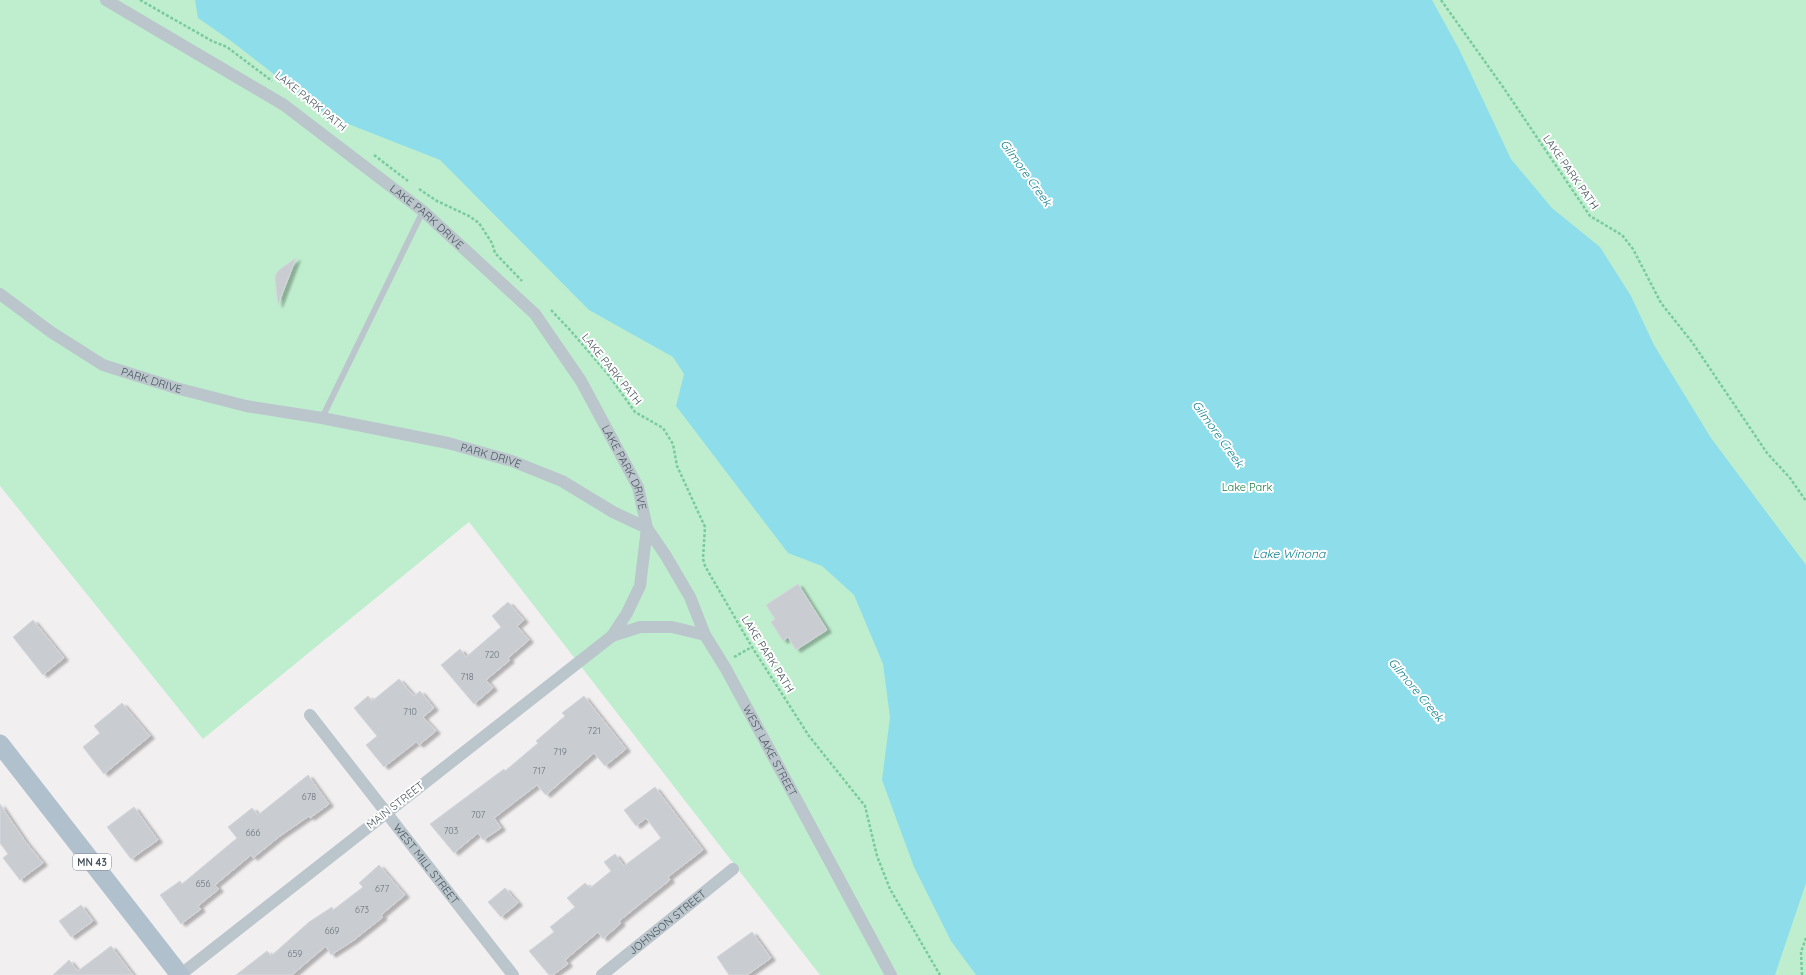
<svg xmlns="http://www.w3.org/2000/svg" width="1806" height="975" viewBox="0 0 1806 975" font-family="Quicksand,sans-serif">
	<defs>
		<filter id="shadow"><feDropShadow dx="4.5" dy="2.5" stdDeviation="1" flood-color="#0004"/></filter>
	</defs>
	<rect width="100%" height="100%" fill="#f2eff0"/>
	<!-- green -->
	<path fill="#bfeece" d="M0 0H1806V975H820L469 522 203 739 0 486Z"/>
	<!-- water -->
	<path fill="#8ddeea" d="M195 0H1432L1459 49 1511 159 1552 208 1600 247 1631 296 1654 345 1711 438 1806 565V883L1775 975H976L951 941 914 867 882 780 890 717 883 664 854 595 822 566 788 553 676 406 684 374 673 357 589 310 440 160 328 116 231 41 198 18Z"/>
	<!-- building -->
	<path fill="#c9cdd2" stroke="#d4d6db" filter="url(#shadow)" d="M296 258 278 305 275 279 276 274 279 270Z
		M798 584 827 630 796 650 788 637 783 641 771 622 775 619 766 605Z
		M508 602 524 620 517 626 529 640 508 658 510 660 486 680 493 688 474 704 441 665 460 649 466 657 501 627 492 616Z
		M33 620 64 658 43 675 13 637Z
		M399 679 414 696 420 691 434 708 423 717 436 731 419 745 416 742 384 767 366 745 377 736 354 708 368 696 372 701Z
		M584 696 626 749 605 766 594 753 546 795 537 785 494 818 501 828 483 840 478 833 454 853 430 824 504 769 505 771 538 743 536 741 565 716 562 713Z
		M122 703 150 736 104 774 83 747 100 733 94 726Z
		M308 775 329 804 310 818 309 816 280 836 253 858 251 855 215 885 219 889 198 906 201 909 181 924 160 895 180 881 182 884 237 838 228 827 252 808 258 815Z
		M655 787 703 850 668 877 670 880 619 921 621 923 603 939 598 932 565 960 568 964 553 975H549L529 951 554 932 550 927 575 907 567 898 585 883 590 888 611 871 604 862 615 854 624 866 661 838 646 818 636 826 624 810Z
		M0 804 25 841 43 863 20 880 3 858 8 854 0 843Z
		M134 807 158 840 131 859 107 827Z
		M379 865 405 895 381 915 383 917 354 940 331 955 326 946 292 975H236L267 951 271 956 309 922 332 907 333 910 363 887 359 883Z
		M505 888 518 903 501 917 488 902Z
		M81 905 93 921 71 937 59 921Z
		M752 932 771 958 747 975H729L717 957Z
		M111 946 133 975H53L69 960 78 971Z"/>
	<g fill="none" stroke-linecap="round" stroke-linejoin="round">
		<!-- path -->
		<path stroke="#78cb9c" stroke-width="2.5" stroke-dasharray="3 2" stroke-linecap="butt" d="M140 0 212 41 227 47 272 81
			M1441 0 1503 87 1590 216 1622 235 1633 249 1661 303 1692 342 1767 453 1790 478 1806 501
			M374 155 408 181
			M419 189 437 201 469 216 479 223 492 243 495 253 522 281
			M551 310 570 330 607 373 635 412 663 428 673 444 677 466 705 527 703 559 705 566 752 647 809 736 865 806 877 856 890 889 940 975
			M734 657 752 647
			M1802 975 1801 952 1806 938"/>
		<!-- service -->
		<path stroke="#bbc5cc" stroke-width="6" d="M322 418 423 211"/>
		<!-- minor -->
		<g stroke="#bbc5cc" stroke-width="12">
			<path id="s1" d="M106 0 284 105 423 211 535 314 581 381 638 487 647 528 640 586 627 613 612 636 180 975"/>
			<path id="s2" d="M0 294 51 332 103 365 176 388 246 406 322 418 448 443 512 461 562 481 613 512 647 528 666 556 690 597 705 635 726 669 891 975"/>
			<path d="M612 636 640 627H672L705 635"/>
			<path id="s3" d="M310 715 513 975"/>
			<path id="s4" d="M602 975 733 869"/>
		</g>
		<!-- primary -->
		<path stroke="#b0c1cd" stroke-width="19" d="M0 744 180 975"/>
	</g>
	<g text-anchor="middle" stroke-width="4" stroke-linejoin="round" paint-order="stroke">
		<!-- number labels -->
		<g font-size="9" fill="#68727a">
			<text x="492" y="658">720</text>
			<text x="467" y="680">718</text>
			<text x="410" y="715">710</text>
			<text x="594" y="734">721</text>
			<text x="560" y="755">719</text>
			<text x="539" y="774">717</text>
			<text x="309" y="800">678</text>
			<text x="478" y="818">707</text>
			<text x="451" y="834">703</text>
			<text x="253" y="836">666</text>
			<text x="203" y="887">656</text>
			<text x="382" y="892">677</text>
			<text x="362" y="913">673</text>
			<text x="332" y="934">669</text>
			<text x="295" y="957">659</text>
		</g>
		<!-- shield labels -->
		<rect fill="#fff" stroke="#7f878d" stroke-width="1" x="73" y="854" width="38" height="16" rx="3"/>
		<g font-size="10" font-weight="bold" fill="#48545c">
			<text x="92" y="866">MN 43</text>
		</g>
		<!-- street labels -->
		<g font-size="11" fill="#48545c" stroke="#fff">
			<text transform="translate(311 101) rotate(39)" y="4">LAKE PARK PATH</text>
			<text transform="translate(1571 172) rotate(55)" y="4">LAKE PARK PATH</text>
			<text dy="4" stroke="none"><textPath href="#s1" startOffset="388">LAKE PARK DRIVE</textPath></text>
			<text transform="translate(612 369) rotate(51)" y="4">LAKE PARK PATH</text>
			<text dy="4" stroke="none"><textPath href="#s2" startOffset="176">PARK DRIVE</textPath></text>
			<text dy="4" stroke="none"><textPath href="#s2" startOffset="524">PARK DRIVE</textPath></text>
			<text dy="4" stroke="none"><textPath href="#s1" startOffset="712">LAKE PARK DRIVE</textPath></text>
			<text transform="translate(768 654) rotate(58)" y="4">LAKE PARK PATH</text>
			<text dy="4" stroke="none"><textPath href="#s2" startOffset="952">WEST LAKE STREET</textPath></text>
			<text transform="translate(395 805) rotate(-38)" y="4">MAIN STREET</text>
			<text dy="4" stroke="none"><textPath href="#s3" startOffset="189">WEST MILL STREET</textPath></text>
			<text dy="4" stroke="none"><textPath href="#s4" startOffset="84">JOHNSON STREET</textPath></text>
		</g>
		<!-- park labels -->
		<g font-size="11" fill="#197d43" stroke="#fff">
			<text x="1247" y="491">Lake Park</text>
		</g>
		<!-- water labels -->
		<g font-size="12" font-style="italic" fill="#108090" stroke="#fff">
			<text transform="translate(1026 173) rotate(54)" y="4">Gilmore Creek</text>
			<text transform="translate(1218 434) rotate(54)" y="4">Gilmore Creek</text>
			<text x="1289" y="558">Lake Winona</text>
			<text transform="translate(1416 690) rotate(50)" y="4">Gilmore Creek</text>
		</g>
	</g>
</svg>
